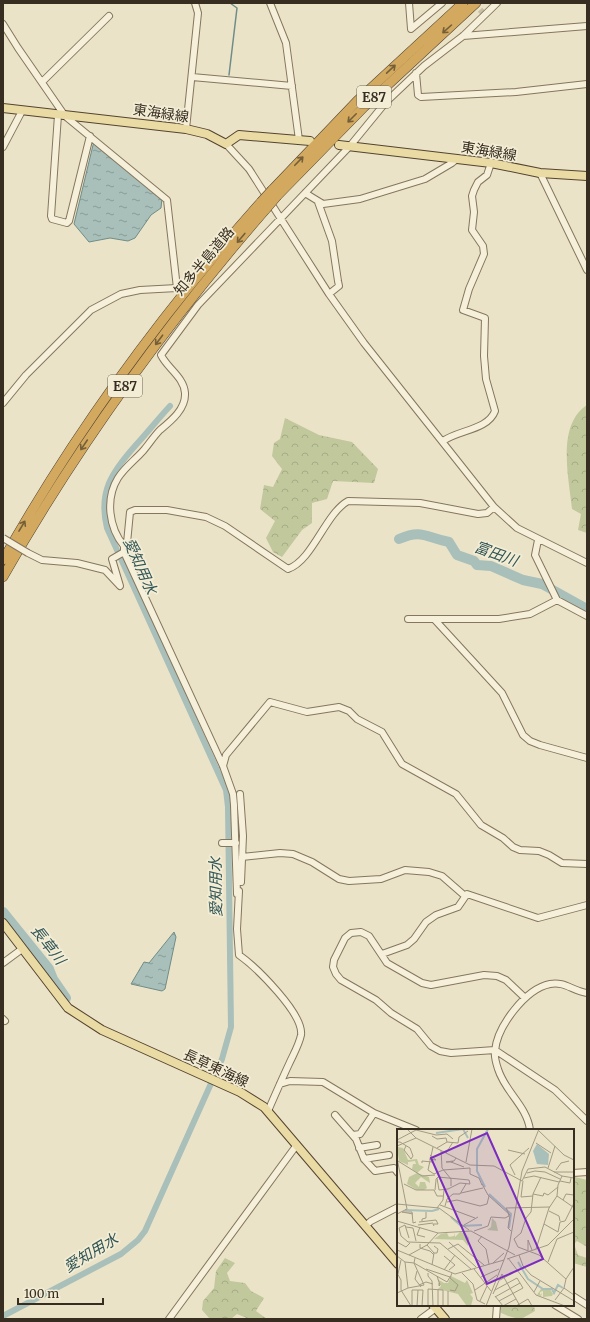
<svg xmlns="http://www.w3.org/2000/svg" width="590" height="1322" viewBox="0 0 590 1322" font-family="Merriweather,'Noto Sans JP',serif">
	<defs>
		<pattern id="forest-crowns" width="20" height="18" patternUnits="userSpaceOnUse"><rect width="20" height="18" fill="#c0c89c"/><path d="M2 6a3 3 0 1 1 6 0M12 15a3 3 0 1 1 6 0" fill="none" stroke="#a6ac86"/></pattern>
		<pattern id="water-ripples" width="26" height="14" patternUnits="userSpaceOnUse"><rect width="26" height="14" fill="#a8bfba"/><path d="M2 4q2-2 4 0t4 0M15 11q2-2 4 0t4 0" fill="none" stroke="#8a9c97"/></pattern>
	</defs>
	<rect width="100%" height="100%" fill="#ebe3c7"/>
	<!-- forest -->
	<path fill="url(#forest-crowns)" d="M587 405V533L578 530 581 514 572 509C569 478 556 425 587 405Z
		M285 418 319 435 352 442 378 469 374 483 333 481 327 499 312 503V523L302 530 282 557 273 552 266 538 275 521 260 509 264 485 273 487 282 469 272 456 274 443 280 439Z
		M575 1177 587 1180V1247L577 1241 574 1244 578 1255 587 1258V1267L573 1263V1180Z
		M225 1258 235 1263 227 1273 230 1281 245 1283 251 1291 264 1298 256 1311 267 1319H249L237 1314 231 1319H210L202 1310 203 1301 214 1288 216 1271Z
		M500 1305H534L535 1311C519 1321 518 1320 501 1313Z"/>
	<!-- water -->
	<path fill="url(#water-ripples)" stroke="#6f8d88" d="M94 141 162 198 161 208 151 215 135 238 128 241 110 238 89 242 74 224Z
		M174 932 176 937 165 989 162 991 131 984 144 962 149 963Z"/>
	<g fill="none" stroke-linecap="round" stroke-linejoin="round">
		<!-- stream -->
		<path stroke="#6f8d88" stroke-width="1.5" d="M229 75 237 8 230 3"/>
		<!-- canal -->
		<path stroke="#a8bfba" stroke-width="6" d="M3 1316 121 1254 138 1240 145 1231 222 1059 231 1027 228 807 226 790 107 528C98 492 112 472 135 446 147 433 158 419 170 406"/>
		<!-- river -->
		<path stroke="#a8bfba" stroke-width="10" d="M399 539C422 529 425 537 449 542L457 555 474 561 477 565 491 566 523 580 542 584 587 609
			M3 912 49 969 53 979 66 998"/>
		<!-- minor-tunnel -->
		<path stroke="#c7bfa6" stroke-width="6" stroke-dasharray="6 3" stroke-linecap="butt" d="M474 3 484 14"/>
		<defs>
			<path id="minor" d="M270 3 286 43 299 140
				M409 3 411 29 442 3
				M3 24 18 48 65 116 167 200 177 288 140 290 121 294 91 310 26 375 3 403
				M463 36 587 26
				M416 73 418 95 421 97 516 92 587 84
				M192 77 292 86
				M42 82 109 16
				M58 115 51 216 52 219 67 223 69 221 90 136
				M186 129 198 13 195 3
				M226 144 249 169 329 294 364 343 494 507 517 528 587 563
				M3 147 22 111
				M540 173 587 270
				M305 193 323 204 360 199 425 179 452 163 457 159
				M318 202 332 241 338 281 339 286 329 294
				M443 441C458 430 488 430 495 411L486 379 484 356 485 318 463 310 469 289 484 254 483 246 472 230 474 212 472 196 474 190 478 182 487 175 491 163
				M538 540 535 555 557 600 587 616
				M124 546C109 528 105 499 118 478 125 467 135 460 143 451 149 444 154 436 160 430 171 421 186 409 185 393 184 377 167 368 161 355L198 305 350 146 386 102 424 66 463 36 497 3
				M28 553 42 560 77 563 105 570 120 586 112 559 124 552
				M408 619H499L530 614 557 600
				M435 620 502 693 523 735 530 741 540 745 587 758
				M223 766 226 755 270 702 307 712 339 707 349 711 357 719 382 732 402 764 456 794 481 825 503 838 513 847 520 850 539 851 549 855 562 863 587 864
				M240 794 243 836 241 882
				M222 843H236
				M242 857 280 853 293 854 312 862 339 879 349 881 381 879 405 870 429 872 442 876 465 896
				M239 891 237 929 239 955C256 967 304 1014 301 1035 299 1045 293 1055 289 1064 282 1079 275 1095 268 1111
				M237 894 234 805 233 794 223 766 124 552V546L127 543 130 512 135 510H167L206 517 225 526 288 569C313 560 325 514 348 501L420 503 478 514 487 513 494 507
				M382 954 407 945 414 939 426 922 436 915 458 907 467 894 538 918 587 905
				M3 963 22 949
				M524 997 506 980 497 976 484 975 431 985 422 983 387 963 369 936 361 932 351 933 345 938 334 960 333 967 336 974 341 980 376 1000 391 1013 417 1029 431 1046 440 1051 451 1053 495 1050 555 1090 587 1121
				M3 1019 5 1021
				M280 1084 290 1081 323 1082 374 1113 416 1130
				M335 1115 356 1139 364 1159 375 1171 394 1168 398 1173
				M530 1130C527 1106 505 1092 498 1069 496 1063 494 1057 495 1051 497 1027 525 989 550 984 564 981 573 991 587 993
				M353 1135 360 1134 374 1113
				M359 1148 377 1145
				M364 1159 389 1155
				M573 1173 587 1172
				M365 1226 371 1221 398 1207
				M573 1296 587 1305
				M555 1305 578 1319
				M169 1319 296 1146
				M421 1319 436 1308
				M496 1319 497 1305"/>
			<path id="major" d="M3 108 186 129 207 134 226 144 239 135 310 141
				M339 145 491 163 540 173 587 176
				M3 923 68 1008 102 1030 240 1092 264 1107 398 1264
				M433 1305 445 1319"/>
			<path id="highway" d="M272 190 357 101 463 3
				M277 196 364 107 476 3
				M3 560C75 432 163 312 261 202
				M3 577C78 445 167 323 266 209"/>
		</defs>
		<!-- minor casing -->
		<use href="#minor" stroke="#85765e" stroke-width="8"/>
		<!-- major casing -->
		<use href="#major" stroke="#534432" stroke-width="10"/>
		<!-- highway casing -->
		<use href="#highway" stroke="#534432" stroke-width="10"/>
		<!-- minor -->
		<use href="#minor" stroke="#f6f0da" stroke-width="6"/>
		<!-- major -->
		<use href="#major" stroke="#eadaa3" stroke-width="8"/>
		<!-- highway -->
		<use href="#highway" stroke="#d2a95f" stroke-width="9"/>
		<defs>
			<path id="minor-bridge" d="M3 538 28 553"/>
			<path id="highway-bridge" d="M261 202 272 190
				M266 209 277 196"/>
		</defs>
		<!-- minor-bridge casing -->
		<use href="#minor-bridge" stroke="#85765e" stroke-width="8" stroke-linecap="butt"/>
		<!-- highway-bridge casing -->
		<use href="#highway-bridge" stroke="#534432" stroke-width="10" stroke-linecap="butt"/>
		<!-- minor-bridge -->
		<use href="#minor-bridge" stroke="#f6f0da" stroke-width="6"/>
		<!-- highway-bridge -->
		<use href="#highway-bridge" stroke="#d2a95f" stroke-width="9"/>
	</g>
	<!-- one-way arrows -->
	<defs><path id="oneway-shaft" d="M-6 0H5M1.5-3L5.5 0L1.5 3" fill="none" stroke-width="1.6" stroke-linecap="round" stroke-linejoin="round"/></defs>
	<g stroke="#755f39">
		<use href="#oneway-shaft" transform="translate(447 29) rotate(138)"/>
		<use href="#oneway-shaft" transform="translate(391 69) rotate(-43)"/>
		<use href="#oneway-shaft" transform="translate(352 118) rotate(135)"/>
		<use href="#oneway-shaft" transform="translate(299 161) rotate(-46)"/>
		<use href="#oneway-shaft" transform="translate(241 238) rotate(130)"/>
		<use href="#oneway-shaft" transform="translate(159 340) rotate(127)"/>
		<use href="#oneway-shaft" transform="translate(84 445) rotate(124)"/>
		<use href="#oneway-shaft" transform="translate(22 526) rotate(-59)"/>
	</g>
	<g text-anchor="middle" stroke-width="3.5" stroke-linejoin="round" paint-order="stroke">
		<!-- shield labels -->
		<g fill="#f3edd6" stroke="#6f6757" stroke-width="1">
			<rect x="357" y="86" width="34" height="22" rx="3"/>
			<rect x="108" y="375" width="34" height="22" rx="3"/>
		</g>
		<g font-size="13" font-weight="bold" fill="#372d20">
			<text x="374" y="102">E87</text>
			<text x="125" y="391">E87</text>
		</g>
		<!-- street labels -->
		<g font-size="14" fill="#372d20" stroke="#f3edd6">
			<text transform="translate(161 113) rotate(8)" y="5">東海緑線</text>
			<text transform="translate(489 151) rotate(9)" y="5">東海緑線</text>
			<text transform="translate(204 261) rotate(-50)" y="5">知多半島道路</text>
			<text transform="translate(216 1068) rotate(25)" y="5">長草東海線</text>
		</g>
		<!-- water labels -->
		<g font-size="15" font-style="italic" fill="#315555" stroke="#f3edd6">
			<text transform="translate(496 554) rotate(20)" y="5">富田川</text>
			<text transform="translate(140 566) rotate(66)" y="5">愛知用水</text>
			<text transform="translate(216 887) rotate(-91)" y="5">愛知用水</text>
			<text transform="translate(48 945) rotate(52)" y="5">長草川</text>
			<text transform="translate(91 1253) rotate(-31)" y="5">愛知用水</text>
		</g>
	</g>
	<!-- overview -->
	<g transform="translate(397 1129)">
		<rect width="177" height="177" fill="#ebe3c7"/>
		<path d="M0 18 6 19 11 31 20 30 22 36 27 38 20 44 32 48 33 54 24 48 18 54 22 58 23 53H28L30 59 27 61H20L10 55 12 48 20 44 15 40 16 35H19L18 32 11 33V36L2 32ZM95 89 99 93 101 102 90 101 94 98ZM63 103 68 104 72 109 71 117 66 111 37 110 44 105 50 104 52 108 57 107V104L58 108ZM144 160H153L156 165 155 167 146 168V162L143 163V166L145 164 144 167 140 166Z" fill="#c0c89c"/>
		<path d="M54 147 68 154 70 151 76 164 73 165 76 169 74 177 69 176 61 165 41 160 44 157 40 150 47 154H51Z" fill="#c0c89c"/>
		<path d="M140 15 152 25 151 36 140 35 136 22Z" fill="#a8bfba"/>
		<path fill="none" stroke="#a8bfba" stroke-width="2" d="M39 4 66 0 71 9M88 58 80 42V20L91 0M92 65 114 85 112 99M8 81 35 82 42 80M54 88 64 97 85 96M121 133 131 150 146 160H155L157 164 161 156 166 159"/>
		<path fill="none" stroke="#a39a84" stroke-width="1" d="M10 0 19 9 73 36 97 37 125 52 131 40 148 38 165 47 177 49M142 2 167 26 177 31M35 7 40 10 49 9 50 13M0 11 19 1 39 6 50 5 56 10M0 13H3L13 19 16 27 14 30 7 21 9 17M139 14 154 24M0 17 19 9M40 19 50 13 61 14 62 8 71 2M44 21 45 39 54 50V57M111 21 128 25M49 24 56 13M0 29 10 80 0 85M32 30 39 31 33 26M1 32 25 47 38 46M56 32 49 33H55L56 32H57L59 29M54 33 67 38M69 33 75 0M25 34V32L35 33M73 39V45L82 49 85 56M151 39 158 17M31 41 37 45 46 41 73 39M31 41 36 18M159 41 164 34 172 32M157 43H177M130 44 138 42 148 43 163 50M118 46 113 36 132 19M144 48 136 65 134 83 129 89 124 104 117 110 121 118 142 126 169 150M127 49 137 47 162 53M126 52 124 68 136 67M163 52 173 54 174 49M7 55 19 61H37L40 67H46M85 55 91 66 113 86 111 99 114 102M38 61 39 51V50L41 48 72 51 73 55 63 54 51 60 42 61 40 49M64 64 86 59M136 65 146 67 147 64 151 66 161 58M160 67 166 71 169 65 177 66M166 71 176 78M50 73 60 71 83 77 90 75 92 67M0 75 42 79 72 101M43 76 78 89M48 77 50 70 56 65H63L69 55M40 79 46 71 47 61M152 82 162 87 163 92M111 83 109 79 153 78M16 85 5 83H15L16 94 19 93M0 92 41 104 74 102 118 126M25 92V90L29 89V83M22 93 39 91 41 95H36L37 97M147 95 161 103M21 96 36 94M67 96 81 88M9 98 16 99 19 112M23 98 20 106 28 108M2 99 4 107 11 113 43 114 74 140M2 99 8 96 12 109M77 102 91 97 94 88 108 89 112 87 111 83M161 103 163 93 168 92 177 74M85 107 81 112 89 120 92 135M160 110 177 103M0 113 9 118 13 114M52 113 79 138M23 115V119L33 122 37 126M30 116 37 124 35 136M51 120 61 115 87 136M139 120 152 79 160 67 161 56 165 47M0 121 58 145 107 131M131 121V111L135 121M37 124H40L41 120 37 117M12 126 30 116 41 104M122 126 126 137 134 146 177 172M0 127 8 133 17 134 18 129M47 127 58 136 52 141M111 129 139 166 168 177M110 130 151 116 177 90M8 133 11 159M151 133 160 110M96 134 107 124M77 140 94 162M47 141 58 126M20 142 18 150 24 158M0 144 4 151V161L14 177M31 144V147L35 152 36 177M65 144 76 155 80 171 88 175M1 145 4 131M40 147 43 156 42 157V154M84 148 102 140M103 151 116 144M22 156 29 153 36 155M167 159 169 150 177 138M167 159 177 166M53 161 58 162 61 156 53 149 55 144M78 161 100 146M98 161 120 149 126 159 102 172M137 163 143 152M0 164 11 159 27 156 17 134 50 153 53 148 29 140M96 165 105 145 123 177M98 167 106 177M98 168 123 154M158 171 167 159M83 172 90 157M15 177V161H26L25 177M20 177 21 161M31 177V160L46 161V177M41 177V160M51 177V162M89 177 112 118 125 42 142 0M106 177 119 170M119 177 131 170 135 177"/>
		<path fill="#7b2cbf" fill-opacity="0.15" stroke="#7b2cbf" stroke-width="2" d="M90 4 146 130 90 155 34 29Z"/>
		<rect width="177" height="177" fill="none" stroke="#372d20" stroke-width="2"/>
	</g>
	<!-- border -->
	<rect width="590" height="1322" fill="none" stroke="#372d20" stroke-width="8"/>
	<!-- scale -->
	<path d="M18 1298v6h85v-6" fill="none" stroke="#372d20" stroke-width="2"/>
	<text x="24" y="1298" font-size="12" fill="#372d20" stroke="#f3edd6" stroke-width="3" paint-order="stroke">100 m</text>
</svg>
